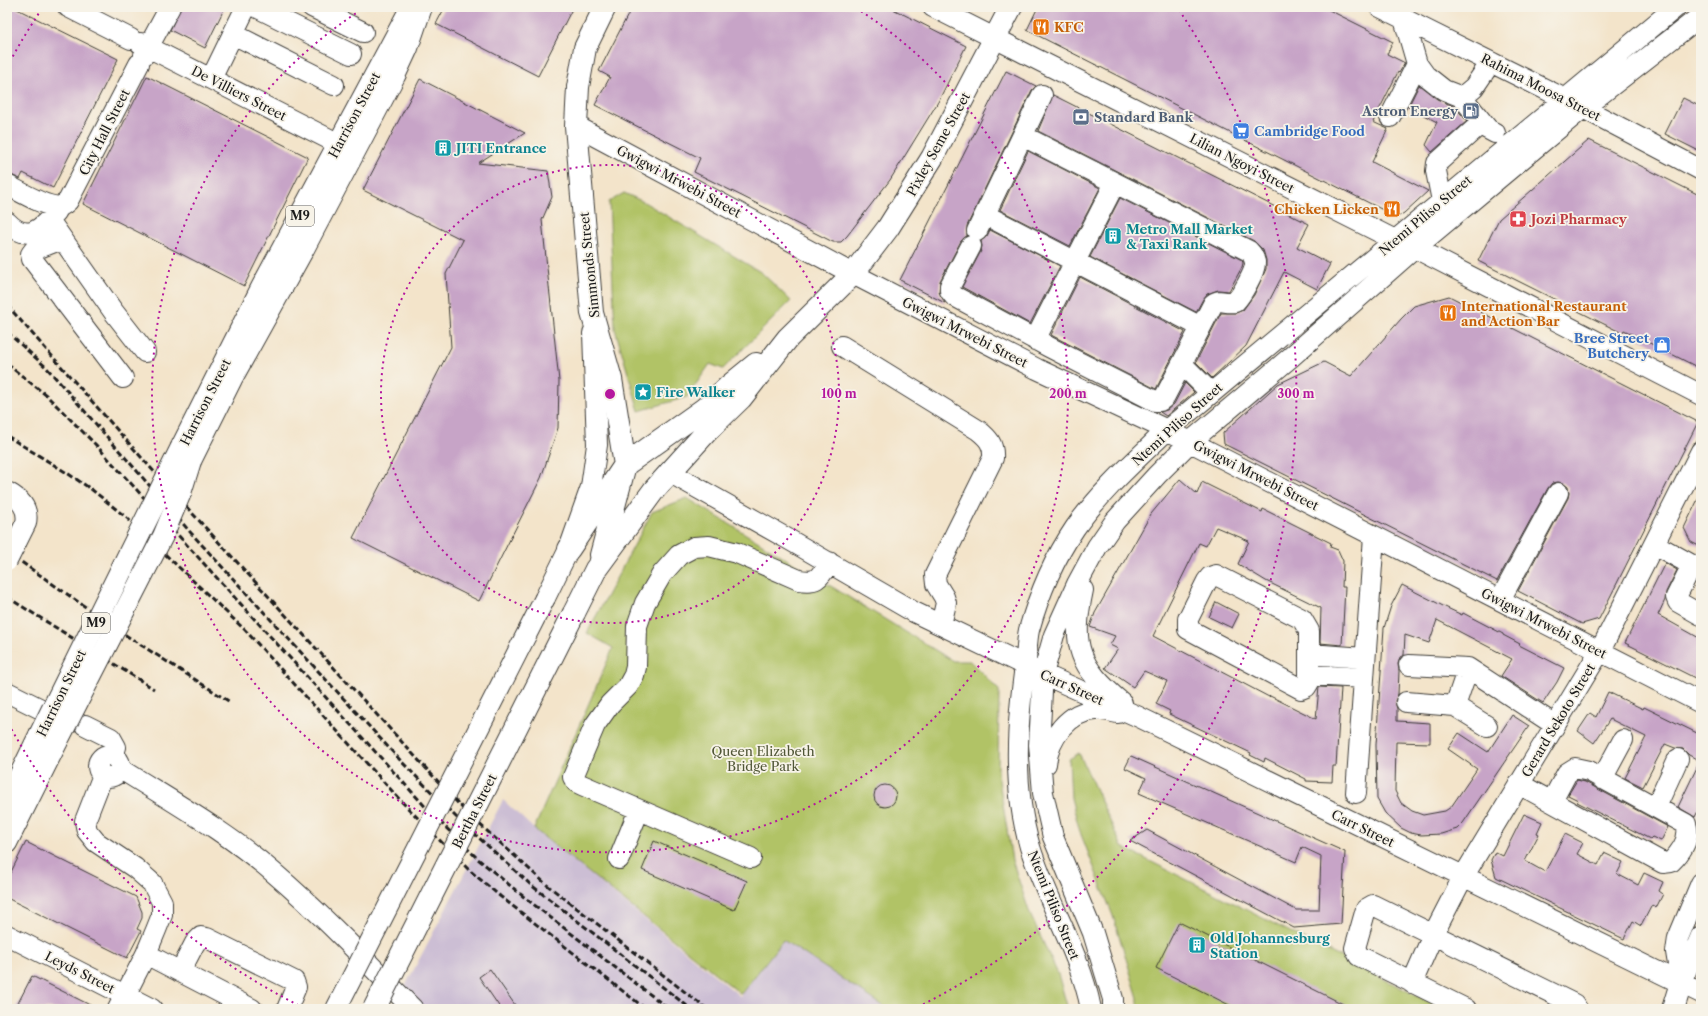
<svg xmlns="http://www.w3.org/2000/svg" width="1708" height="1016" viewBox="0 0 1708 1016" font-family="'Libre Caslon Text',serif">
	<rect width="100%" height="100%" fill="#f7f3e8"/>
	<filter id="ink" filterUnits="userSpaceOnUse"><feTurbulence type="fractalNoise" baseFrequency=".025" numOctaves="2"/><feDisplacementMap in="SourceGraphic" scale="8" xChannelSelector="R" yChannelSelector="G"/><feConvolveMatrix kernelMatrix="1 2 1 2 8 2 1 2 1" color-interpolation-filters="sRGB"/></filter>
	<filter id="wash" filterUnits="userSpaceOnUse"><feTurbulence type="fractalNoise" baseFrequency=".012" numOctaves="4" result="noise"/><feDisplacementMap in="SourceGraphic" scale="16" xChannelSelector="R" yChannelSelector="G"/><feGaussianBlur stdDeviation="0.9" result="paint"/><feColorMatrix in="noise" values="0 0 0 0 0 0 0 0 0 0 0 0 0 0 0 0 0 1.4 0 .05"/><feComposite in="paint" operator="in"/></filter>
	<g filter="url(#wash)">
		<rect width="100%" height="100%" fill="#f3e4ca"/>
		<!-- industrial -->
		<path fill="#ccbed4" d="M503 800 534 829 740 996 783 940 888 1009H393Z"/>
		<!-- green -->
		<path fill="#b1c366" stroke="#667041" d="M624 193 644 202 762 273 791 301 723 369 710 364 687 397 639 411 615 329 609 202Z
			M687 498 953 661H970L999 690 998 774 1012 860 1030 914 1058 974 1068 1009H888L783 940 741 994 534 829 613 648 587 633 652 512Z
			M1079 753 1122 847 1443 1009H1137L1138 998 1113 916 1080 832 1071 798 1069 759Z"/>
		<g id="blocks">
			<!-- building -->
			<path fill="#c7a4c7" d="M7 7H13L118 59 53 188 23 173 20 179 7 173Z
				M181 7H225L205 48 170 30Z
				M445 7H573L538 76 436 24Z
				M632 7H889L966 46 938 102 890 180 847 236 841 242H833L694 172 700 158 595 105 610 77 599 71Z
				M1038 7H1323L1393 42 1387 54 1405 63 1399 73 1398 72 1373 122 1388 129 1372 162 1428 191 1404 213 1399 216 1389 213 1027 30Z
				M1006 71 1036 86 1032 90 967 226V236L961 241 940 281 939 292 945 303 900 280Z
				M147 76 308 157 244 286 83 204Z
				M420 79 525 133 478 163 548 171 552 197 542 220 559 381 558 428 541 478 479 601 353 538 451 347 446 274 463 240 363 190Z
				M1419 85 1437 99 1455 107 1467 121 1432 152 1426 145 1437 122 1408 107Z
				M1053 95 1309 224 1297 247 1330 264 1317 289 1284 272 1246 346 1212 378 1196 362 1221 313H1236L1243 310 1254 295 1266 269V260L1263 250 1254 241 1038 131Z
				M1683 98 1701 107V152L1665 134Z
				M1589 140 1701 196V369L1624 330 1622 333 1478 261 1499 219Z
				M1028 151 1100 188 1070 246 1000 210Z
				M1120 198 1242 260 1243 263 1242 267 1229 291 1218 290 1207 294 1203 299 1196 312 1090 257Z
				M990 230 1060 266 1030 324 962 287 981 251 982 246 981 241 987 236Z
				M1080 277 1185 332 1156 389 1051 335Z
				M1449 296 1698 422 1599 619 1582 624 1518 591 1568 498 1569 493 1568 487 1563 483 1558 482 1552 483 1548 488 1497 581 1224 444 1223 433 1278 384 1324 362 1351 376 1401 319 1414 306Z
				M1185 383 1194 392 1166 416 1160 412 1167 410 1174 404Z
				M1180 479 1197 494 1202 482 1262 512 1263 509 1331 543 1330 547 1338 550 1343 561 1342 587H1345L1342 645 1320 643 1321 608 1266 581 1238 564 1249 541 1216 527 1206 546 1199 543 1153 636 1269 697 1270 696 1316 719 1319 687 1341 688 1336 766H1333L1332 782 1306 781V779L1265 758 1264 762 1250 755 1251 753 1169 714 1170 711 1156 704 1167 681 1144 671 1133 687 1105 668 1118 649 1110 645 1115 636 1090 627 1095 613 1151 514Z
				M1701 493V547L1691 542 1684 528Z
				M1665 563 1677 570 1666 592 1665 600 1658 615 1701 639V681L1625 643Z
				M1402 585 1445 607 1462 615 1463 613 1503 634V635L1520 644 1519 645 1564 668 1557 682 1543 703 1501 676 1512 659 1437 620 1429 643 1405 635 1404 655 1400 657 1398 664 1399 671 1398 694 1395 701 1397 709V721L1430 723V743L1396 742 1395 791 1401 803 1412 811 1423 815 1445 811 1451 807 1477 769 1448 749 1459 733 1488 752 1512 715 1529 726 1463 823 1457 829 1441 834 1421 835 1411 833 1401 828 1385 813 1377 799 1376 745 1384 628 1391 606Z
				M1216 602 1239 614 1232 628 1209 617Z
				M1608 692 1643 709 1644 707 1701 735V805L1695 817 1678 807 1700 761 1689 755 1683 749 1675 748 1665 744 1643 787 1625 778 1646 737 1610 719 1594 743 1578 731 1590 713 1596 717Z
				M1131 756 1345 852 1341 924 1294 928 1130 841 1147 830 1296 910H1319L1321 856 1302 847 1296 862 1139 793 1146 778 1125 768Z
				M1577 780 1585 782 1668 827 1661 841 1652 837 1650 839 1577 802 1578 800 1568 795Z
				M874 796a11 11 0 1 1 22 0a11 11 0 1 1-22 0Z
				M1524 814 1542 822 1537 833 1539 834 1525 861 1545 872 1565 834 1583 843 1577 854 1598 865 1604 853 1623 862 1617 874 1638 885 1644 873 1663 882 1659 891 1663 894 1656 908 1652 905 1641 926 1633 921 1624 939 1496 877 1491 860 1495 852 1503 856Z
				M654 841 747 881 734 910 642 870Z
				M26 842 136 897 142 912V918L137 929 141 931 127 958 7 898V880Z
				M1179 922 1353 1009H1237L1156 968Z
				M490 969 515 1005 508 1009H501L479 977Z
				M32 976 98 1009H15Z"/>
		</g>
	</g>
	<g filter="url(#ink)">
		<use href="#blocks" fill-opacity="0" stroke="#3c3a36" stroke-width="1"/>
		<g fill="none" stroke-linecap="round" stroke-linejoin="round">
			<defs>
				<path id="minor" d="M68 7 131 39
					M256 7 351 54
					M312 7 363 32
					M933 7 1395 240 1415 248 1701 395
					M1380 7 1583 108 1701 170
					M1404 19 1417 64 1425 75 1444 90 1462 97 1487 128
					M233 34 334 85
					M140 43 339 144
					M144 55 170 7
					M211 79 246 7
					M1462 97 1474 87 1491 62
					M1390 117 1417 64
					M576 126 853 274 1037 369 1167 430 1701 703
					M7 185C19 191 48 209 61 206 63 205 66 203 68 201L139 64
					M1442 201 1436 171 1437 163 1477 127 1482 126 1495 133
					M49 220 113 311 145 352
					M995 220 1201 327
					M7 222C28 244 42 228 57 211
					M977 231 1042 95
					M62 239 34 250 31 254 32 259 123 378
					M971 246 950 286V291L954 296 1049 347 1155 401H1160L1164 398 1213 304C1221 298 1226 304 1235 302 1241 296 1256 271 1255 262 1254 257 1252 254 1249 251L1023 136
					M1035 340 1115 183
					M842 346 978 430C988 438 994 444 993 458L935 575 936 584 944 597 946 603 941 625
					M1182 364 1211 393
					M191 461 232 379 303 251 395 76 408 48 422 7
					M669 472 788 539 914 612 1043 674 1139 717 1701 993
					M1654 544 1701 570
					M1692 565 1676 597 1678 602 1701 615
					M1216 575 1302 619 1309 631V682L1306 687 1301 689 1188 629V619L1207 581 1210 577Z
					M1083 590C1071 646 1078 666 1122 703
					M545 598 569 549 591 487 597 445 593 333
					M1500 600 1558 493
					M1309 654 1365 658
					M1409 665 1468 668 1555 725
					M1309 675 1364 678
					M7 692 51 714
					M1406 702 1455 706 1487 726
					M1455 706 1468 668
					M85 725 111 738 116 747 113 755
					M98 766a11 11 0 1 1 22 0a11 11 0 1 1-22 0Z
					M1046 764C1049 738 1069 711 1096 710 1103 709 1111 712 1118 713
					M121 769C173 802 227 832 274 873 323 915 368 963 413 1009
					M103 775 85 821 87 831 96 842 135 868 152 883 162 902V915L156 930 146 954 118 1009
					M1602 779 1623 740
					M1519 784 1663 863 1671 862C1681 852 1691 838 1686 824L1589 771 1575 768 1567 773 1552 801
					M1356 793 1374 536
					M1656 807 1678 759
					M7 843 58 741
					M751 858 582 785 576 782 573 777 595 725 610 704 628 686 634 675 636 667 637 626 645 603 662 574 679 555 694 547 709 546 737 553 799 580C818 583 819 578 829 562
					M619 859 639 810
					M7 935 152 1009
					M146 954 252 1009
					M180 972 195 943 201 937 207 938 294 981 296 987 287 1009
					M1412 983 1433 935 1463 877 1600 651 1701 451
					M1681 983 1676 952 1678 938 1701 883
					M1681 983 1701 936
					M1091 1009C1080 952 1047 902 1030 847 1012 786 1017 721 1026 659 1027 649 1027 639 1029 630 1039 594 1054 559 1075 528 1101 491 1135 461 1167 430L1676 7
					M1113 1009V999L1093 933 1053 837 1043 793 1039 745 1043 674 1054 635 1077 584 1097 547 1115 521 1157 475 1190 442 1291 357 1415 248 1583 108 1701 16
					M1466 1009 1359 956 1355 948 1366 909 1373 905 1574 1004 1577 1009"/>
				<path id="major" d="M182 447 262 288 412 7
					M569 549 625 465 704 409 729 386 756 364
					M601 555 625 465 611 379 592 313 576 126 578 87 585 48 605 7
					M574 613 596 569 654 490 709 429 741 398 788 338 853 274 888 228 932 158 1011 7
					M7 803 40 735"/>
				<path id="highway" d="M1673 1009 1681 983"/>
			</defs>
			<!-- minor casing -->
			<use href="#minor" stroke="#3c3a36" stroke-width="22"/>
			<!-- major casing -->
			<use href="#major" stroke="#3c3a36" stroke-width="24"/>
			<!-- highway casing -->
			<use href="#highway" stroke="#3c3a36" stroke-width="24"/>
			<!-- minor -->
			<use href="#minor" stroke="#fff" stroke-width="20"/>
			<!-- major -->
			<use href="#major" stroke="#fff" stroke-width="22"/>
			<!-- highway -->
			<use href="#highway" stroke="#fff" stroke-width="22"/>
			<!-- rail -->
			<path stroke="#1c1c1c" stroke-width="3" stroke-dasharray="6 3" stroke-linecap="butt" d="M7 305 149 466 466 812 547 885 707 1009
				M7 332 47 368 191 533 401 761 456 817 531 885 691 1009
				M7 364 46 395 95 444 432 814 478 859 524 897 669 1009
				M7 436 67 473 91 489 127 518 245 630 403 803 468 869 501 897 646 1009
				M7 552 127 636 230 702
				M7 597 154 689"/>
			<defs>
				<path id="minor-bridge" d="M7 492C20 499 29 508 26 523L7 561
					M58 741 163 536 181 493 191 461
					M336 1009 545 598"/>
				<path id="major-bridge" d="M40 735 182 447
					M374 1009 574 613"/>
			</defs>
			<!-- minor-bridge casing -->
			<use href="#minor-bridge" stroke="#3c3a36" stroke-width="22" stroke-linecap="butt"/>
			<!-- major-bridge casing -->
			<use href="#major-bridge" stroke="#3c3a36" stroke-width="24" stroke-linecap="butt"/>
			<!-- minor-bridge -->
			<use href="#minor-bridge" stroke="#fff" stroke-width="20"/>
			<!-- major-bridge -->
			<use href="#major-bridge" stroke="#fff" stroke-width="22"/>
		</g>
	</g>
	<!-- distance rings -->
	<g fill="none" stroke="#b5179e" stroke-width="2" stroke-dasharray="2 4">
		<circle cx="610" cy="394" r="229"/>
		<path d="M856 8A458 458 0 1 1 364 8"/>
		<path d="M304 1008A686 686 0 0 1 7 721M7 67A686 686 0 0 1 41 10M1179 10A686 686 0 0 1 916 1008"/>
	</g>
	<!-- icons -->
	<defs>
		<symbol id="restaurant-square" viewBox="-11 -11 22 22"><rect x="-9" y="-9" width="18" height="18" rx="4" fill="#e8710a" stroke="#f7f3e8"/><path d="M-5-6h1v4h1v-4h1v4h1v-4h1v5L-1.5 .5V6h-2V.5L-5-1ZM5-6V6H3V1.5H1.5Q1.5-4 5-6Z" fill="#fff"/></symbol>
		<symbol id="fuel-square" viewBox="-11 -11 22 22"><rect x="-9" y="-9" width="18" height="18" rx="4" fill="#5c6f8a" stroke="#f7f3e8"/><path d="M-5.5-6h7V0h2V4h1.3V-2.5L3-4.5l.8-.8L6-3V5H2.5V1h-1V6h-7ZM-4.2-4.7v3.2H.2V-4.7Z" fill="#fff"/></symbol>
		<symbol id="bank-square" viewBox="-11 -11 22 22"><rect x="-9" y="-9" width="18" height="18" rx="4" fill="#5c6f8a" stroke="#f7f3e8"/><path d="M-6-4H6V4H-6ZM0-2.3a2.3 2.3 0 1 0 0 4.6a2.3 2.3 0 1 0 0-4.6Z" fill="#fff"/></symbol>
		<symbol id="supermarket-square" viewBox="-11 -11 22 22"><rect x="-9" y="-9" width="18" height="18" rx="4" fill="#3f7fe0" stroke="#f7f3e8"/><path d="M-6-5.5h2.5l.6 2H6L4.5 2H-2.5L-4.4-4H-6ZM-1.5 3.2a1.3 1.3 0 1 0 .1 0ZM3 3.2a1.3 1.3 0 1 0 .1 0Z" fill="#fff"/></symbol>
		<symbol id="building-square" viewBox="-11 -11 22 22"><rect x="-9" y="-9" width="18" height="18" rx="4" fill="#0f9aa8" stroke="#f7f3e8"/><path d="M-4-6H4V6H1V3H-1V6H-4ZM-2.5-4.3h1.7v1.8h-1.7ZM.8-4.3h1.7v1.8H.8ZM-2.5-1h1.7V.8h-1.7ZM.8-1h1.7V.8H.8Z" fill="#fff"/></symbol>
		<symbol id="pharmacy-square" viewBox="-11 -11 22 22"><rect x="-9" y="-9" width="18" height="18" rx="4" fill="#e0444e" stroke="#f7f3e8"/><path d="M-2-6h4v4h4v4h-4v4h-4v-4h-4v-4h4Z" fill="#fff"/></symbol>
		<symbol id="shop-square" viewBox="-11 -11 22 22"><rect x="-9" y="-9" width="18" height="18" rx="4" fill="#3f7fe0" stroke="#f7f3e8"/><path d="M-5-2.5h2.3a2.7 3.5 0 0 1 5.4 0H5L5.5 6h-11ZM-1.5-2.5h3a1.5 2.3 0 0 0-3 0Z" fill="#fff"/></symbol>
		<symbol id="sight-square" viewBox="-11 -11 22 22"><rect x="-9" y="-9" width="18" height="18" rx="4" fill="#0f9aa8" stroke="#f7f3e8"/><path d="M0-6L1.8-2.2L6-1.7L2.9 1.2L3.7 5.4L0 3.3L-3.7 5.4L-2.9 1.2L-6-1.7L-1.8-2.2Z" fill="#fff"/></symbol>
	</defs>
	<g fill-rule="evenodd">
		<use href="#restaurant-square" x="1031" y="17" width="20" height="20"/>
		<use href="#fuel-square" x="1461" y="101" width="20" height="20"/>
		<use href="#bank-square" x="1071" y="107" width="20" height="20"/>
		<use href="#supermarket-square" x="1231" y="121" width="20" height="20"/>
		<use href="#building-square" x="433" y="138" width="20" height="20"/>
		<use href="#restaurant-square" x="1382" y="199" width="20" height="20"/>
		<use href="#pharmacy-square" x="1508" y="209" width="20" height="20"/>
		<use href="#building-square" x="1103" y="226" width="20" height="20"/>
		<use href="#restaurant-square" x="1438" y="303" width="20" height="20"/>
		<use href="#shop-square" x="1652" y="335" width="20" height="20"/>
		<use href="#sight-square" x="633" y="382" width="20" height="20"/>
		<use href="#building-square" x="1187" y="935" width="20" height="20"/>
	</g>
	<g text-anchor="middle" stroke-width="3.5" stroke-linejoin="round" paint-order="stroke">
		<!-- shield labels -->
		<g fill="#f7f3e8" stroke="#5e5c59" stroke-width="1">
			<rect x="286" y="206" width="28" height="20" rx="3"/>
			<rect x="82" y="613" width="28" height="20" rx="3"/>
		</g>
		<g font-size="12" font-weight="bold" fill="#1c1c1c">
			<text x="300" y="220">M9</text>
			<text x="96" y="627">M9</text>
		</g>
		<!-- food labels -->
		<g font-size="13" font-weight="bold" fill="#c56008" stroke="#f7f3e8" text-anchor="start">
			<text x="1054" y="32">KFC</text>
			<text x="1379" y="214" text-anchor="end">Chicken Licken</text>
			<text x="1461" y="311">International Restaurant<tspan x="1461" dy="15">and Action Bar</tspan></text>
		</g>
		<!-- street labels -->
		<g font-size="13" fill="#1c1c1c" stroke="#f7f3e8">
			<text transform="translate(1541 87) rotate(27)" y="5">Rahima Moosa Street</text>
			<text transform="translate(239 93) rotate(27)" y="5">De Villiers Street</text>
			<text transform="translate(354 115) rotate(-62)" y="5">Harrison Street</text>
			<text transform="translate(104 132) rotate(-63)" y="5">City Hall Street</text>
			<text transform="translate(938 144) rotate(-61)" y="5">Pixley Seme Street</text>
			<text transform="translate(1242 163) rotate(27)" y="5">Lilian Ngoyi Street</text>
			<text transform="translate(679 181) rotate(28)" y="5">Gwigwi Mrwebi Street</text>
			<text transform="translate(1425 215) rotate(-40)" y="5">Ntemi Piliso Street</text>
			<text transform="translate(589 265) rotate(-96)" y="5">Simmonds Street</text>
			<text transform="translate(965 332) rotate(27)" y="5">Gwigwi Mrwebi Street</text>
			<text transform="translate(205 402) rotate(-63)" y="5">Harrison Street</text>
			<text transform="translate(1177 424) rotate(-42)" y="5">Ntemi Piliso Street</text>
			<text transform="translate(1256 475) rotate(27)" y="5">Gwigwi Mrwebi Street</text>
			<text transform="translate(1544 623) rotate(27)" y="5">Gwigwi Mrwebi Street</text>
			<text transform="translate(1072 687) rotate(24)" y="5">Carr Street</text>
			<text transform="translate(61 693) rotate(-64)" y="5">Harrison Street</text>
			<text transform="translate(1558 720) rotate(-59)" y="5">Gerard Sekoto Street</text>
			<text transform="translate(474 811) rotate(-63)" y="5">Bertha Street</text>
			<text transform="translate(1363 828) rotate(26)" y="5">Carr Street</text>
			<text transform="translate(1054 905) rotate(68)" y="5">Ntemi Piliso Street</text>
			<text transform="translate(80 972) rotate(27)" y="5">Leyds Street</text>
		</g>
		<!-- service labels -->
		<g font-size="13" font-weight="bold" fill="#4e5e75" stroke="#f7f3e8" text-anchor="end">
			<text x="1458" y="116">Astron Energy</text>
			<text x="1094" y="122" text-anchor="start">Standard Bank</text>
		</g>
		<!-- shop labels -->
		<g font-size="13" font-weight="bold" fill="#366cbe" stroke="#f7f3e8" text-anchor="start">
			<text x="1254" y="136">Cambridge Food</text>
			<text x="1649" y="343" text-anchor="end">Bree Street<tspan x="1649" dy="15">Butchery</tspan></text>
		</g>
		<!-- culture labels -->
		<g font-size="13" font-weight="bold" fill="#0d838f" stroke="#f7f3e8" text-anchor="start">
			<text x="456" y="153">JITI Entrance</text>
			<text x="1126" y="234">Metro Mall Market<tspan x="1126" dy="15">&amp; Taxi Rank</tspan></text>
			<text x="656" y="397">Fire Walker</text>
			<text x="1210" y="943">Old Johannesburg<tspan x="1210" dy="15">Station</tspan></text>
		</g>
		<!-- health labels -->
		<g font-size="13" font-weight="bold" fill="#be3a42" stroke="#f7f3e8" text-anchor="start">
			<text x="1531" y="224">Jozi Pharmacy</text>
		</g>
		<!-- park labels -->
		<g font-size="13" fill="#505636" stroke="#f7f3e8">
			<text x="763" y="756">Queen Elizabeth<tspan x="763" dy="15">Bridge Park</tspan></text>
		</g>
	</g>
	<circle cx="610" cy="394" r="6" fill="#b5179e" stroke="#f7f3e8" stroke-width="2"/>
	<g font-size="12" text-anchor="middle" font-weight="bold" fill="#b5179e" stroke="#f7f3e8" stroke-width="3.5" stroke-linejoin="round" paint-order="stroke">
		<text x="839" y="398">100 m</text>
		<text x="1068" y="398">200 m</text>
		<text x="1296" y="398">300 m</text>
	</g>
	<!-- margin -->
	<rect width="1708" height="1016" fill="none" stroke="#f7f3e8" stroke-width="24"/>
</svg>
